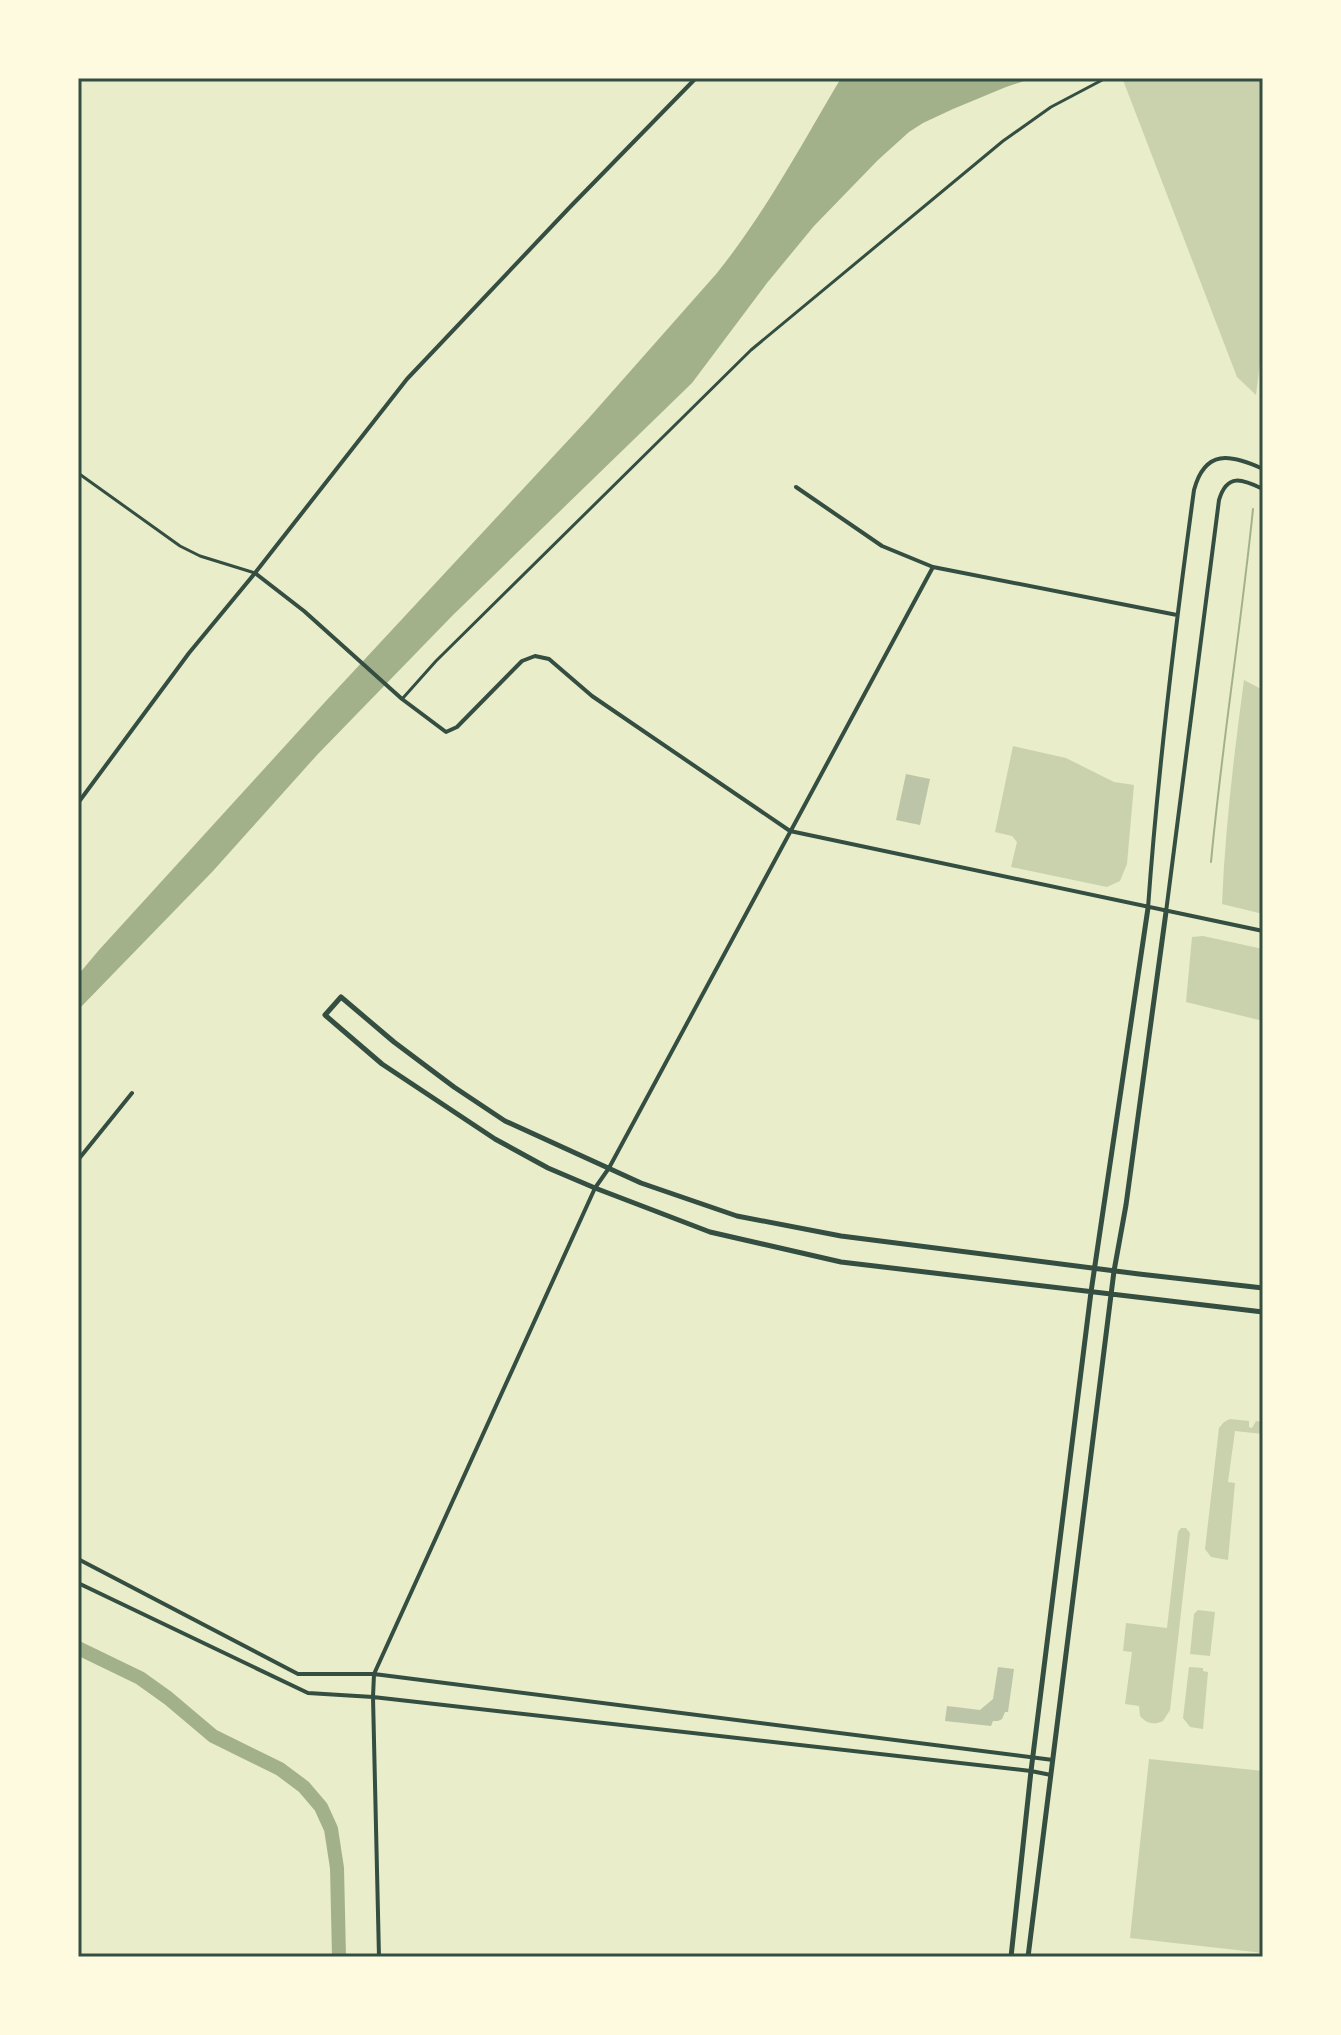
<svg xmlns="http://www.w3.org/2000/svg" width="1341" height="2035" viewBox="0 0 1341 2035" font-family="'DM Sans',sans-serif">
	<rect width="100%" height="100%" fill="#e9edc9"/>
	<!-- green -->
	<path fill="#cad2ad" d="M1125 78H1263V339L1256 395 1237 377 1123 80Z
		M1244 680 1263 690V914L1222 904C1225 829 1234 754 1244 680Z
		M1013 746 1066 758 1114 782 1134 785 1127 864 1120 881 1107 887 1011 867 1017 842 1012 836 995 832Z
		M1203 936 1263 949V1021L1186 1002 1192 937Z
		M1230 1419 1249 1421V1427L1252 1428 1256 1421 1263 1422V1434L1235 1431 1228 1482 1235 1483 1228 1560 1211 1557 1205 1549 1219 1428 1224 1422Z
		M1181 1528H1186L1190 1533 1170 1710 1163 1721C1154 1725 1147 1724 1140 1716L1139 1706 1125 1704 1132 1652 1123 1651 1126 1623 1167 1628 1178 1532Z
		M1198 1610 1215 1612 1210 1656 1190 1654 1194 1614Z
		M1189 1667 1203 1668V1671L1208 1672 1203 1729 1190 1727 1183 1718Z
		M1149 1759 1263 1771V1953L1130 1938Z"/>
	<!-- water -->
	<path fill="#a3b18a" d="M841 78H1033L1006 87 953 109 923 123 909 132 878 160 814 226 767 283 692 383 453 615 317 755 213 871 78 1010V975L99 950 325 702 588 419 717 273C765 213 802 144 841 78Z"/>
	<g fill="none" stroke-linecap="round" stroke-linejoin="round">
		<!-- stream -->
		<path stroke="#a3b18a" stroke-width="2" d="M1211 862C1222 744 1241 627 1253 509"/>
		<!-- river -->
		<path stroke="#a3b18a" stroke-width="14" d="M78 1648 140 1678 168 1698 213 1736 280 1769 304 1787 321 1807 331 1829 337 1868 339 1957"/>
	</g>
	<!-- building -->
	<path fill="#bcc5a7" d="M906 774 930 779 920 825 896 820Z
		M998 1667 1014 1669 1008 1712H1005L1002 1719 998 1721H993L991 1726 945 1721 947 1706 980 1710 993 1699Z"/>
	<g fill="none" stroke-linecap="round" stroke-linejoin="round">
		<!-- minor -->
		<path stroke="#344e41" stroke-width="3" d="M78 473 180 546 200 556 255 573
			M403 698 436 661 751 350 1003 141 1051 107 1106 78"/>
		<!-- tertiary -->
		<path stroke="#344e41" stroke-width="4" d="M796 487 882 546 933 567 1177 615
			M255 573 304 611 402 699 446 732 457 727 522 661 535 656 549 659 592 696 790 831 1263 931
			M78 803 189 653 255 573 407 379 570 207 696 78
			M1148 908C1158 768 1175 629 1194 490 1205 449 1230 454 1263 469
			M1166 912 1219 500C1227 473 1242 479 1263 489
			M78 1160 132 1093
			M78 1559 298 1674H374L1053 1760
			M78 1583 308 1693 373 1697 1031 1771 1051 1775
			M379 1957 373 1697 374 1674 595 1188 609 1168 933 567"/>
		<!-- secondary -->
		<path stroke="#344e41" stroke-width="5" d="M1263 1288 1139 1274 841 1236 737 1216 641 1183 505 1121 454 1087 394 1042 341 997 325 1015 382 1064 495 1139 548 1168 595 1188 710 1232 841 1262 1263 1312
			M1011 1957 1031 1771 1091 1292 1148 908
			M1028 1957 1114 1271 1126 1205 1166 912"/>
	</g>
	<!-- border -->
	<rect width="1341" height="2035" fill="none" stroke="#fefae0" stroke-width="160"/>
	<rect x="80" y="80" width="1181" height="1875" fill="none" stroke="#344e41" stroke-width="3"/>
</svg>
